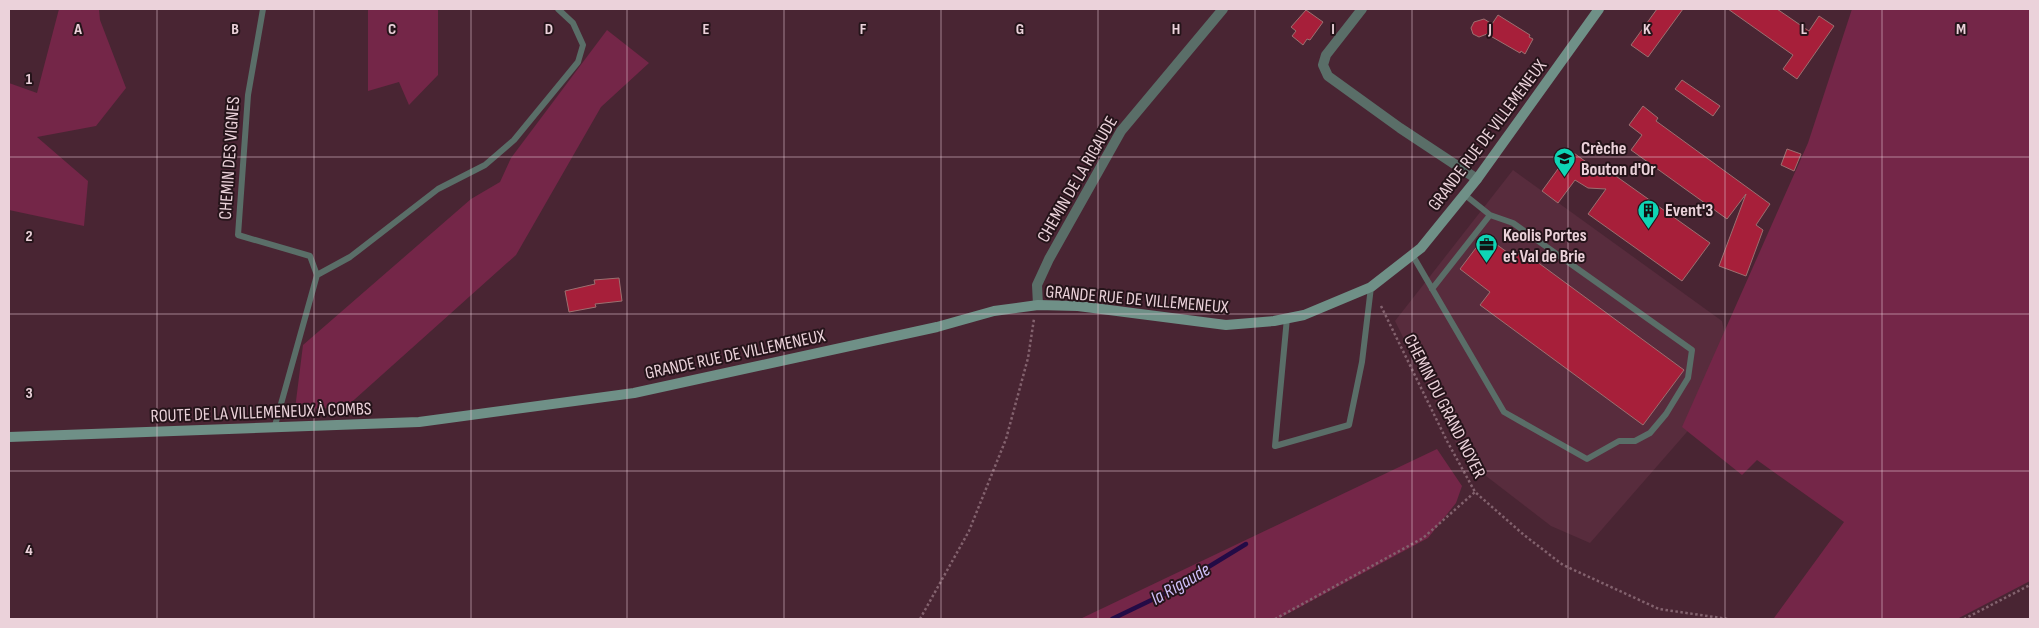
<svg xmlns="http://www.w3.org/2000/svg" width="2039" height="628" viewBox="0 0 2039 628" font-family="'Sofia Sans Condensed',sans-serif">
	<rect width="100%" height="100%" fill="#492533"/>
	<!-- built -->
	<path fill="#582c3d" d="M1513 170 1722 321 1726 340 1700 417 1590 543 1551 526 1464 459 1395 321Z"/>
	<!-- green -->
	<path fill="#742648" d="M59 9H99L100 20 126 88 96 126 37 137 88 181 84 226 9 210V83L37 93Z
		M368 9H438V75L409 105 399 82 368 91Z
		M1852 9H2030V581L1957 619 1774 618 1844 522 1757 460 1742 475 1682 427 1808 143Z
		M607 30 649 63 601 107 516 255 345 408 295 409 303 345 471 199 500 182 511 158Z
		M1437 449 1462 486 1456 503 1428 538 1278 619H1080Z"/>
	<g fill="none" stroke-linecap="round" stroke-linejoin="round">
		<!-- stream -->
		<path stroke="#230b46" stroke-width="4.5" d="M1112 619 1164 594 1246 544"/>
	</g>
	<!-- building -->
	<path fill="#a71f3a" stroke="#9c6f70" d="M1657 9H1683L1648 57 1631 45Z
		M1728 9H1777L1809 31 1819 16 1834 26 1797 79 1783 69 1793 55Z
		M1306 10 1323 22 1310 40 1307 39 1303 45 1292 36 1296 31 1291 27Z
		M1498 15 1530 35 1529 37 1533 39 1525 54 1521 51 1520 53 1487 34 1479 37 1473 34 1471 28 1474 22 1484 19 1492 24Z
		M1682 80 1720 106 1713 116 1675 89Z
		M1643 106 1658 118 1656 121 1770 204 1756 225 1763 230 1746 276 1719 266 1746 194 1727 219 1631 150 1642 135 1629 125Z
		M1787 149 1801 154 1794 171 1781 165Z
		M1571 151 1603 174 1606 169 1710 243 1682 281 1588 214 1606 189 1588 188 1575 180 1558 203 1542 191Z
		M1485 236 1515 258 1521 250 1684 370 1643 425 1480 305 1490 292 1460 269Z
		M619 278 622 301 595 304 596 307 569 312 565 291 595 284 594 280Z"/>
	<g fill="none" stroke-linecap="round" stroke-linejoin="round">
		<!-- path -->
		<path stroke="#83626e" stroke-width="2.5" stroke-dasharray="2.5 2.5" stroke-linecap="butt" d="M1381 306 1447 441 1475 492 1524 535 1563 565 1659 609 1728 619
			M920 619 969 531 1006 439 1028 358 1034 319
			M1275 619 1423 538 1475 492
			M1964 619 2030 585"/>
		<!-- service -->
		<path stroke="#5a6e68" stroke-width="6" d="M263 9 248 95 238 235 310 256 317 275 274 429
			M1465 195 1490 215
			M1413 256 1504 412 1587 459 1619 441H1635L1650 433 1666 414 1688 378 1692 350 1513 223 1490 215 1432 289
			M317 275 350 257 438 189 485 165 514 140 578 62 583 45 573 23 558 9
			M1287 318 1275 446 1349 425 1362 362 1371 287"/>
		<!-- minor -->
		<path stroke="#5a6e68" stroke-width="10" d="M1362 9 1326 55 1323 65 1328 76 1400 128 1477 179
			M1038 305 1037 285 1049 259 1121 131 1223 9"/>
		<!-- secondary -->
		<path stroke="#6f9087" stroke-width="10" d="M9 437 419 422 634 393 937 327 994 311 1038 305 1078 306 1226 325 1274 321 1304 315 1371 287 1421 248 1477 179 1599 9"/>
	</g>
	<!-- grid -->
	<path fill="none" stroke="#ebd2da" stroke-width="1" stroke-opacity="0.55" d="M157 9V619M314 9V619M471 9V619M627 9V619M784 9V619M941 9V619M1098 9V619M1255 9V619M1412 9V619M1568 9V619M1725 9V619M1882 9V619M9 157H2030M9 314H2030M9 471H2030"/>
	<!-- icons -->
	<defs>
		<symbol id="school-pin" viewBox="-11 -11 22 30"><path d="M0 17L-7.5 6A9.5 9.5 0 1 1 7.5 6Z" fill="#0ed5b5" stroke="#25141a"/><path d="M0-5L7-2L0 1L-7-2ZM-4 1L0 2.5L4 1V4Q0 6-4 4Z" fill="#111"/></symbol>
		<symbol id="building-pin" viewBox="-11 -11 22 30"><path d="M0 17L-7.5 6A9.5 9.5 0 1 1 7.5 6Z" fill="#0ed5b5" stroke="#25141a"/><path d="M-4-6H4V6H1V3H-1V6H-4ZM-2.5-4.3h1.7v1.8h-1.7ZM.8-4.3h1.7v1.8H.8ZM-2.5-1h1.7V.8h-1.7ZM.8-1h1.7V.8H.8Z" fill="#111"/></symbol>
		<symbol id="office-pin" viewBox="-11 -11 22 30"><path d="M0 17L-7.5 6A9.5 9.5 0 1 1 7.5 6Z" fill="#0ed5b5" stroke="#25141a"/><path d="M-6-3h4V-5.5h4V-3h4V5H-6ZM-1-4.5V-3h2v-1.5ZM-6 0V1H6V0Z" fill="#111"/></symbol>
	</defs>
	<g fill-rule="evenodd">
		<use href="#school-pin" x="1552" y="146" width="25" height="34"/>
		<use href="#building-pin" x="1636" y="198" width="25" height="34"/>
		<use href="#office-pin" x="1474" y="232" width="25" height="34"/>
	</g>
	<g text-anchor="middle" stroke-width="4" stroke-linejoin="round" paint-order="stroke">
		<!-- street labels -->
		<g font-size="18" fill="#ebd2da" stroke="#25141a">
			<text transform="translate(1487 135) rotate(-53)" y="6">GRANDE RUE DE VILLEMENEUX</text>
			<text transform="translate(229 158) rotate(-86)" y="6">CHEMIN DES VIGNES</text>
			<text transform="translate(1077 179) rotate(-60)" y="6">CHEMIN DE LA RIGAUDE</text>
			<text transform="translate(1137 299) rotate(5)" y="6">GRANDE RUE DE VILLEMENEUX</text>
			<text transform="translate(735 354) rotate(-12)" y="6">GRANDE RUE DE VILLEMENEUX</text>
			<text transform="translate(1445 406) rotate(63)" y="6">CHEMIN DU GRAND NOYER</text>
			<text transform="translate(261 412) rotate(-2)" y="6">ROUTE DE LA VILLEMENEUX À COMBS</text>
		</g>
		<!-- poi labels -->
		<g font-size="18" font-weight="bold" fill="#ebd2da" stroke="#25141a" text-anchor="start">
			<text x="1581" y="154">Crèche<tspan x="1581" dy="21">Bouton d'Or</tspan></text>
			<text x="1665" y="216">Event'3</text>
			<text x="1503" y="241">Keolis Portes<tspan x="1503" dy="21">et Val de Brie</tspan></text>
		</g>
		<!-- water labels -->
		<g font-size="19" font-style="italic" fill="#cebff8" stroke="#25141a">
			<text transform="translate(1180 583) rotate(-30)" y="7">la Rigaude</text>
		</g>
	</g>
	<g font-size="16" text-anchor="middle" font-weight="bold" fill="#ebd2da" stroke="#25141a" stroke-width="4" stroke-linejoin="round" paint-order="stroke">
		<text x="78" y="34">A</text>
		<text x="235" y="34">B</text>
		<text x="392" y="34">C</text>
		<text x="549" y="34">D</text>
		<text x="706" y="34">E</text>
		<text x="863" y="34">F</text>
		<text x="1020" y="34">G</text>
		<text x="1176" y="34">H</text>
		<text x="1333" y="34">I</text>
		<text x="1490" y="34">J</text>
		<text x="1647" y="34">K</text>
		<text x="1804" y="34">L</text>
		<text x="1961" y="34">M</text>
		<text x="29" y="84">1</text>
		<text x="29" y="241">2</text>
		<text x="29" y="398">3</text>
		<text x="29" y="555">4</text>
	</g>
	<!-- border -->
	<rect width="2039" height="628" fill="none" stroke="#ebd2da" stroke-width="20"/>
</svg>
